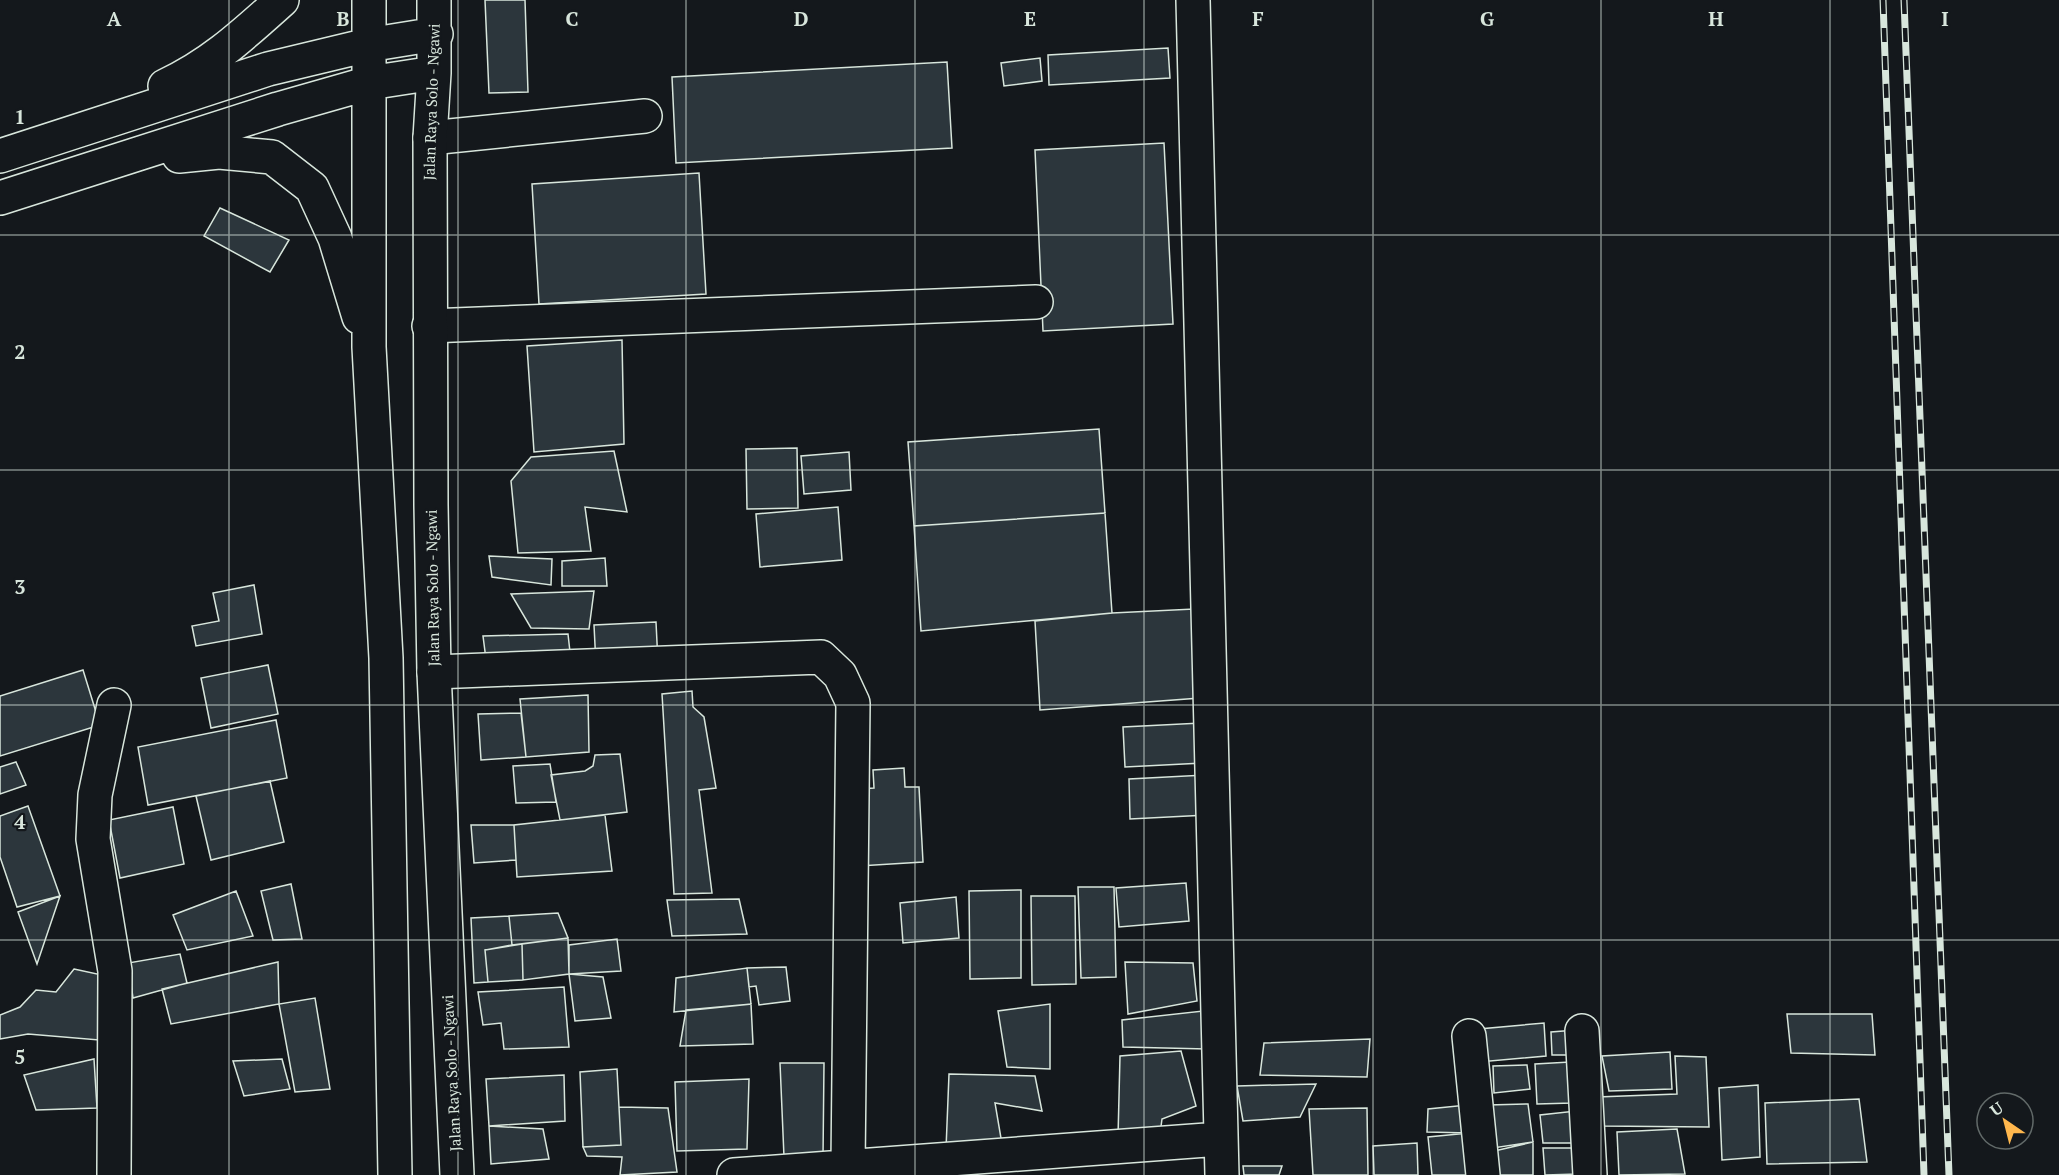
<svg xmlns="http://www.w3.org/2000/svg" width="2059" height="1175" viewBox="0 0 2059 1175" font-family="'PT Serif',serif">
	<rect width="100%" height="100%" fill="#14181c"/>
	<!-- building -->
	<path fill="#2c363c" stroke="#d8e6dc" stroke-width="1.5" d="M485 0H525L528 92 489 93Z
		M1168 48 1170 78 1049 85 1048 55Z
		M1040 58 1042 81 1004 86 1001 63Z
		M947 62 952 148 676 163 672 77Z
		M1164 143 1173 324 1043 331 1035 150Z
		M699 173 706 294 539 304 532 184Z
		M220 208 289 240 270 272 204 236Z
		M622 340 624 444 534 452 527 346Z
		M1099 429 1105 513 914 526 908 442Z
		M797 448 798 508 747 509 746 449Z
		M614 451 627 512 585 507 591 551 518 553 511 481 531 457Z
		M849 452 851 490 804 494 801 456Z
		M838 507 842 560 760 567 756 514Z
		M1105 513 1112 613 921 631 914 526Z
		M489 556 552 559 551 585 492 577Z
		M605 558 607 586H562V561Z
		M254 585 262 634 196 646 192 626 219 621 213 593Z
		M594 591 589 629 531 628 511 594Z
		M1194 609 1200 698 1040 710 1035 621 1112 613Z
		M656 622 658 663 596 665 594 625Z
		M568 634 571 661 487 667 483 636Z
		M268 665 278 714 211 728 201 678Z
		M83 670 100 725 0 756V696Z
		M692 691 693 707 704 717 716 788 699 790 712 893 674 894 662 694Z
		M588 695 589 752 526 757 520 699Z
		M521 713 526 757 481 760 478 714Z
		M276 720 287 778 148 805 138 747Z
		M1201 723 1203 763 1125 767 1123 727Z
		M620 754 627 812 560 820 551 775 585 771 593 766 595 755Z
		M16 762 26 785 0 794V767Z
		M550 764 556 802 516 803 513 766Z
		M904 768 905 787H919L923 862 859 866 855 789 874 788 873 770Z
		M1205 775 1207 815 1130 819 1129 779Z
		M270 781 284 842 211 860 196 796Z
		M28 806 60 896 17 907 0 857V816Z
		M173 807 184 864 120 878 109 820Z
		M605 815 612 871 517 877 514 825Z
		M471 825H514L516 860 474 863Z
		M1186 883 1189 921 1119 927 1116 888Z
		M291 884 302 939 273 940 261 891Z
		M1078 887H1114L1116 977 1081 978Z
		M1021 890V978L970 979 969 891Z
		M236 891 253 936 187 950 173 915Z
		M60 896 37 964 18 912Z
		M1031 896H1075L1076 984 1032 985Z
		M956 897 959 938 903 943 900 903Z
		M739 899 747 934 672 936 667 900Z
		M558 913 568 938 512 945 509 916Z
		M509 916 512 945 485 950 488 982 474 983 471 918Z
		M568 938 569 974 523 980 522 944Z
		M617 939 621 971 569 974V945Z
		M522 944 523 980 488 982 485 950Z
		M180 954 187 983 133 998 128 963Z
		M278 962 279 1004 171 1024 162 989Z
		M1125 962 1193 963 1197 1001 1128 1014Z
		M786 967 790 1001 759 1005 756 986 749 987 747 968Z
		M747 968 751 1004 674 1012 676 978Z
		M74 969 102 975 99 1040 28 1034 0 1039V1015L20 1007 36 990 56 992Z
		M569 974 603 977 611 1018 575 1021Z
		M564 987 569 1047 504 1049 501 1023 483 1025 478 992Z
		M315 998 330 1089 295 1092 279 1004Z
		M751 1004 753 1044 680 1046 686 1010Z
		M1050 1004V1069L1007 1067 998 1011Z
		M1203 1011 1207 1049 1123 1047 1122 1020Z
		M1787 1014H1872L1875 1055 1791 1053Z
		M1544 1023 1546 1056 1479 1062V1029Z
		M1576 1030 1575 1055H1552L1551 1032Z
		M1370 1039 1367 1077 1260 1075 1264 1043Z
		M1181 1051 1196 1106 1162 1119 1160 1134 1118 1137 1120 1056Z
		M1670 1052 1672 1089 1609 1091 1602 1056Z
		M1675 1056 1706 1057 1709 1127 1601 1126 1597 1097 1677 1094Z
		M94 1059 97 1108 36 1110 24 1075Z
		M282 1059 290 1089 244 1096 233 1061Z
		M1570 1062 1572 1103 1537 1104 1535 1064Z
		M780 1063H824L823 1158 784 1157Z
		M1527 1065 1530 1089 1494 1093 1493 1066Z
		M617 1069 621 1145 583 1147 580 1072Z
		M949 1074 1035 1076 1042 1111 995 1103 1003 1150 946 1149Z
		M564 1075 565 1121 489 1126 486 1079Z
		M749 1079 747 1149 677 1151 675 1082Z
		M1316 1084 1300 1117 1243 1121 1237 1086Z
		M1758 1085 1760 1157 1722 1160 1719 1088Z
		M1859 1099 1867 1162 1767 1164 1765 1103Z
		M1528 1104 1533 1142 1493 1148 1488 1105Z
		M1467 1105 1469 1133 1427 1132 1428 1109Z
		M619 1107 668 1108 677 1172 620 1175 622 1157 587 1156 583 1147 621 1145Z
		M1367 1108 1368 1175H1313L1309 1109Z
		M1576 1111 1578 1143H1543L1540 1115Z
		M489 1126 543 1129 549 1159 491 1164Z
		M1677 1129 1685 1174 1619 1175 1617 1132Z
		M1469 1133 1473 1175H1432L1428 1137Z
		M1533 1142V1175H1492L1490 1152Z
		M1417 1143 1418 1175H1374L1373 1146Z
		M1543 1148H1575L1578 1174 1545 1175Z
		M1243 1166H1282L1279 1175H1244Z"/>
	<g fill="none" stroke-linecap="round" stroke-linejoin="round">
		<defs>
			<path id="minor" d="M1193 0 1222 1175
				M430 138 645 116
				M429 326 1036 302
				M434 672 821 657 840 675 853 703 848 1166
				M114 705 95 795 93 839 115 971 114 1175
				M1582 1031 1590 1175
				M1469 1036 1483 1175
				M734 1175 1220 1139"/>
			<path id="highway" d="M369 0V347L386 658 395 1175
				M434 0V73L430 138 431 505 434 672 457 1175
				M165 86C211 65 244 34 282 0
				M0 156 268 69 368 45 436 34
				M179 156 219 152 272 157 312 188 335 238 359 317
				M0 198 278 109 369 83 434 73"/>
		</defs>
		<!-- minor casing -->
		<use href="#minor" stroke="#d8e6dc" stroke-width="36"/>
		<!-- highway casing -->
		<use href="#highway" stroke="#d8e6dc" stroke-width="36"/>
		<!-- minor -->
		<use href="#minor" stroke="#14181c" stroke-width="33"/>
		<!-- highway -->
		<use href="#highway" stroke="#14181c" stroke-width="33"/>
		<defs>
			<path id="rail" d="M1883 0 1924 1175
				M1904 0 1949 1175"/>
		</defs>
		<!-- rail casing -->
		<use href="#rail" stroke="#d8e6dc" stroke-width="7"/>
		<!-- rail -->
		<use href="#rail" stroke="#14181c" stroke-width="4.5" stroke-dasharray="14" stroke-linecap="butt"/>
	</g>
	<!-- grid -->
	<path fill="none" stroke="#d8e6dc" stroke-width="1.5" stroke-opacity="0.55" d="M229 0V1175M458 0V1175M686 0V1175M915 0V1175M1144 0V1175M1373 0V1175M1601 0V1175M1830 0V1175M0 235H2059M0 470H2059M0 705H2059M0 940H2059"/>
	<g text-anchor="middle" stroke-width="4.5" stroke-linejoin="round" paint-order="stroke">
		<!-- street labels -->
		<g font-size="15" fill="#d8e6dc" stroke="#14181c">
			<text transform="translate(432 102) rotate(-88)" y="5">Jalan Raya Solo - Ngawi</text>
			<text transform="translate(433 588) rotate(-91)" y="5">Jalan Raya Solo - Ngawi</text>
			<text transform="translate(452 1073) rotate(-93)" y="5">Jalan Raya Solo - Ngawi</text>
		</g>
	</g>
	<g font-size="20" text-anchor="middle" font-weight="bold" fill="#d8e6dc" stroke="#14181c" stroke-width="4.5" stroke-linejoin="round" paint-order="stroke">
		<text x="114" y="26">A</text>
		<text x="343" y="26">B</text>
		<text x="572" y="26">C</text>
		<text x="801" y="26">D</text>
		<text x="1030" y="26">E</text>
		<text x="1258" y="26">F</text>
		<text x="1487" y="26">G</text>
		<text x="1716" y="26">H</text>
		<text x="1945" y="26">I</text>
		<text x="20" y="124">1</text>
		<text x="20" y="359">2</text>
		<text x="20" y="594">3</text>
		<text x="20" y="829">4</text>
		<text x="20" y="1064">5</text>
	</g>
	<!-- north arrow -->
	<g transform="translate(2005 1121) rotate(325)"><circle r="28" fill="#14181c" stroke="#626a69" stroke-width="1.5"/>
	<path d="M0-4.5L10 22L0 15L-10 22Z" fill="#ffb74d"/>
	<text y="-9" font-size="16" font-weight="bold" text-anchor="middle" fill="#d8e6dc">U</text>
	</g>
</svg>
